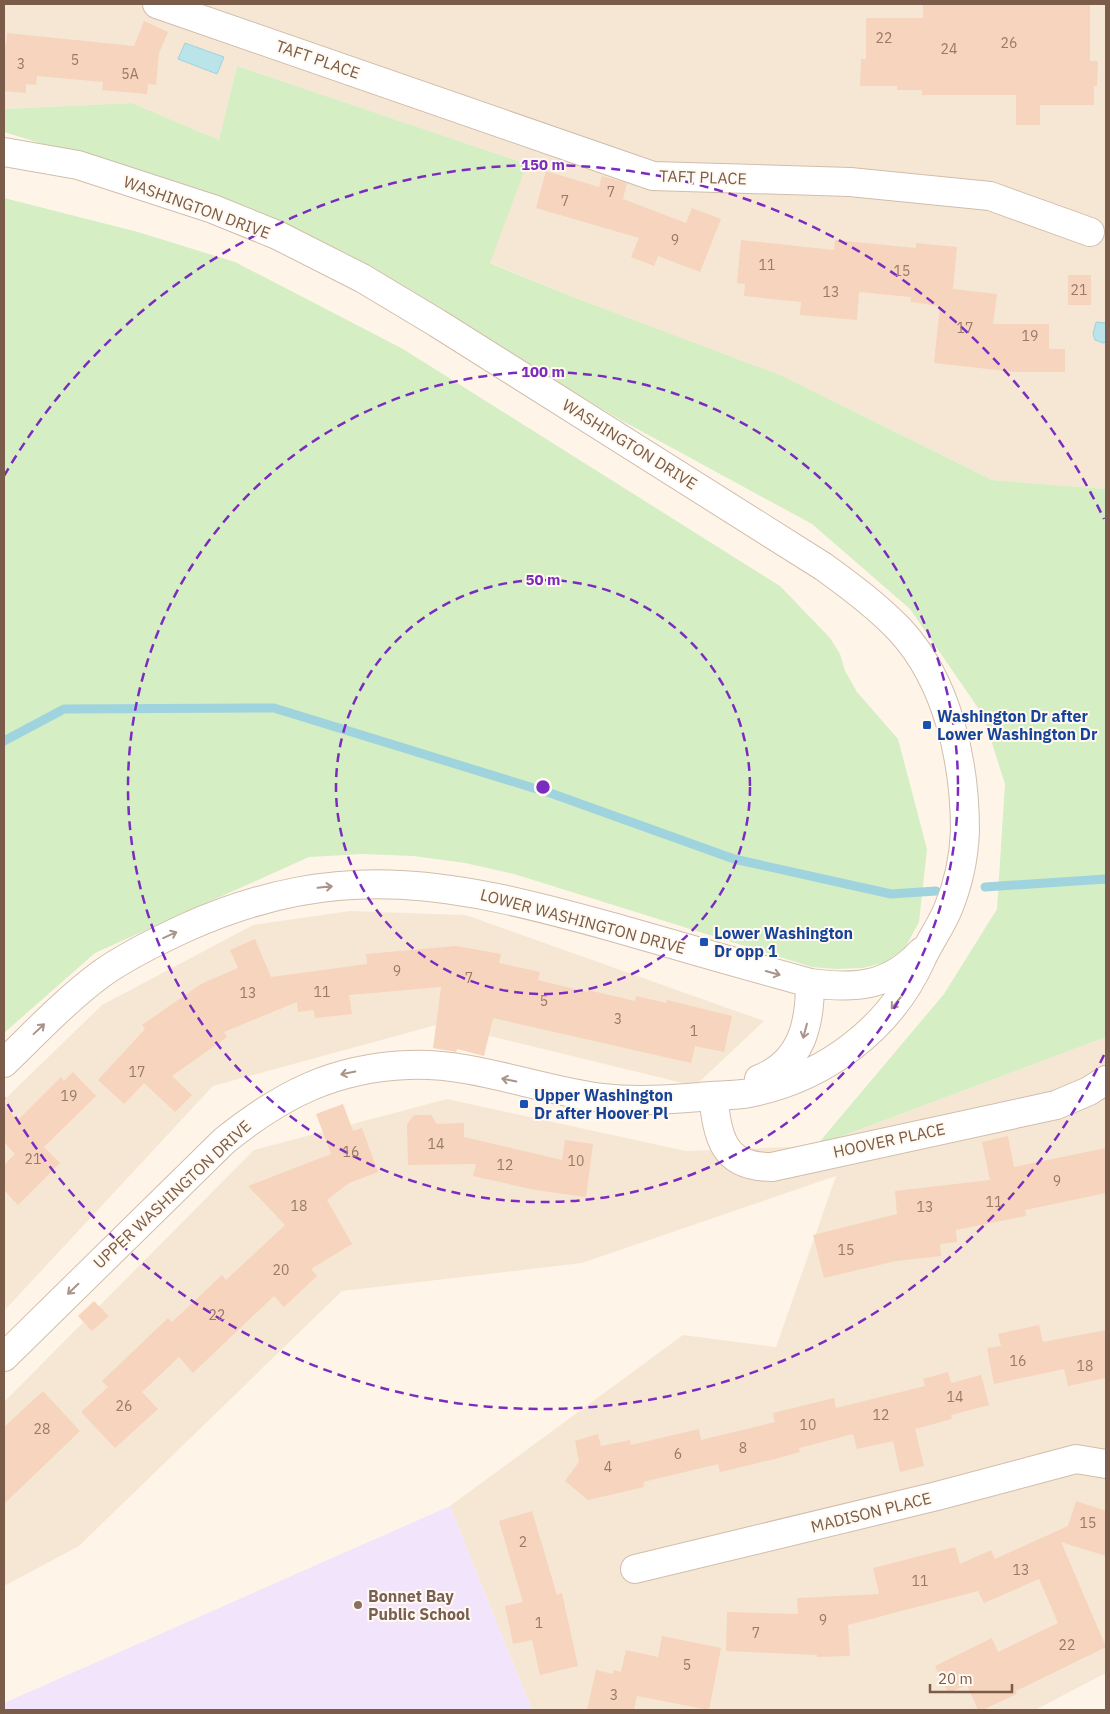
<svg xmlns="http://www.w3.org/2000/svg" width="1110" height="1714" viewBox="0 0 1110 1714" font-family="'IBM Plex Sans',sans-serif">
	<rect width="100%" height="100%" fill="#fef5e8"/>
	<!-- residential -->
	<path fill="#f6e7d5" d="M4 4H1106V489L992 480 785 377 568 295 489 262 527 164 237 66 219 140 132 103 4 109Z
		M350 911 466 915 764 1021 695 1086 440 1024 213 1086 4 1311V1100L102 1005 253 925Z
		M1106 1037V1673L1035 1710H532L450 1506 683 1335 776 1347 836 1176 582 1263 342 1291 79 1546 4 1586V1402L254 1150 447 1099 686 1151 816 1146Z"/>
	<!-- education -->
	<path fill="#f2e4fb" d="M450 1506 532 1710H4V1703Z"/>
	<!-- green -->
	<path fill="#d5eec4" d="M237 66 527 164 490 263 568 295 785 377 992 480 1106 489V1037L816 1146 944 994 997 909 1005 784 983 715 910 609 812 524 619 419 466 329 232 202 4 132V109L132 103 219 140Z
		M4 198 138 232 235 262 403 349 780 586 830 638 840 654 845 671 857 692 898 739 927 849 919 922 905 948 884 963 862 968 835 969 812 967 514 874 465 863 414 856 362 854 309 857 95 953 4 1033Z"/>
	<!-- water -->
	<path fill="#bae3ea" stroke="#9fd3dd" d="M185 43 224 57 217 74 178 59Z
		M1096 322 1106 323V342L1103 343 1095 340 1093 334Z"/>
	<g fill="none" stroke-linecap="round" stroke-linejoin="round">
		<!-- stream -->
		<path stroke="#9fd3dd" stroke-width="9" d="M4 741 64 709 274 708 553 794 734 859 891 894 936 891
			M985 887 1106 879"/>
	</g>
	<!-- building -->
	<path fill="#f6d4bd" d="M923 4H1090V61H1098L1097 86H1094V105H1040V125H1016V95H922V90H897V86H860L861 59H866V18H923Z
		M144 21 168 32 159 53 156 85 148 84 147 94 102 90 103 82 37 76 36 85 26 84V93L4 91V43L6 44 7 33 134 46Z
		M546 171 599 187 602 176 627 183 623 199 686 223 692 208 721 219 700 272 658 256 654 266 631 257 639 238 536 208Z
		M741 240 834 250 835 240 916 248V243L957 247 953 289 997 294 993 324H1049V349H1065V372H1015L934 363 940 306 911 302V297L859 292 857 320 800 315 801 302 744 296 745 284 737 283Z
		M1068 275H1091V305H1068Z
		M255 939 271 977 367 964 366 954 456 946 501 954 499 963 540 972 538 980 587 992 588 990 635 1001 636 996 666 1003 667 1000 732 1016 724 1052 695 1046 691 1063 493 1018 484 1056 457 1049 456 1052 433 1048 441 987 349 995 352 1014 315 1018 314 1010 298 1012 297 1002 224 1032 227 1037 172 1076 192 1095 175 1112 144 1083 124 1104 98 1080 145 1029 142 1025 201 984 238 968 230 950Z
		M73 1072 96 1096 44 1147 60 1163 18 1205 4 1190V1165L15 1154 4 1142V1106L18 1120 61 1077 64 1081Z
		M343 1104 353 1131 362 1128 378 1172 349 1183 327 1200 352 1244 311 1269 317 1276 284 1307 274 1296 193 1373 179 1357 142 1392 158 1409 115 1448 81 1412 108 1387 102 1381 168 1318 172 1322 222 1275 226 1280 285 1225 248 1186 331 1154 316 1114Z
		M414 1115H431L437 1124 464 1123V1137L562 1160 565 1140 593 1144 586 1197 535 1190 473 1176 476 1164 408 1165 407 1124Z
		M1008 1136 1014 1167 1106 1148V1193L1025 1210 1026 1216 956 1230 957 1242 940 1244 941 1256 896 1261 824 1278 813 1235 897 1214 895 1191 990 1180 982 1142Z
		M94 1301 109 1316 92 1331 78 1316Z
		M1039 1325 1043 1342 1106 1330V1378L1068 1386 1064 1369 994 1384 987 1348 1001 1346 998 1334Z
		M948 1372 951 1383 981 1375 989 1405 951 1415 952 1419 915 1429 924 1466 900 1472 893 1441 857 1449 853 1434 799 1448 800 1452 775 1459 720 1472 718 1464 643 1482 644 1487 588 1500 565 1481 579 1462 575 1441 598 1434 601 1446 630 1440 631 1445 699 1429 701 1440 775 1422 773 1413 834 1398 836 1408 925 1386 923 1379Z
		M43 1391 80 1431 4 1504V1427Z
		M1076 1501 1106 1511V1556L1061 1542 1106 1647 1016 1691 1017 1694 982 1710H978L967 1685 948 1693 935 1666 992 1638 998 1652 1058 1623 1039 1579 984 1603 978 1591 848 1625 850 1656 817 1657V1655L726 1651 727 1612 798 1614 797 1598 879 1594 873 1568 955 1547 960 1564 991 1550 995 1559 1068 1526Z
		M532 1511 557 1595 562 1593 578 1666 540 1675 532 1640 513 1644 505 1606 523 1602 499 1521Z
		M662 1636 721 1648 709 1710 637 1696 634 1710H587L596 1670 613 1674 614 1670 621 1672 626 1650 658 1657Z"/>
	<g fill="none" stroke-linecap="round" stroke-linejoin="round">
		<defs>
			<path id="minor" d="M157 4 653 176 850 182 990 196 1090 232
				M713 1096C718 1137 722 1167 772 1167L1056 1105 1089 1091 1106 1080
				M635 1569 937 1496 1076 1459 1106 1464"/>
			<path id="tertiary" d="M4 152 78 165 213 209 277 235 362 278 437 323 824 567C850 586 877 606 900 630 948 682 965 762 965 831 964 856 958 885 948 909 941 926 930 941 922 958 891 1028 825 1078 749 1093 734 1096 716 1095 700 1097 667 1100 635 1102 602 1098 538 1090 473 1062 408 1065 333 1068 281 1095 224 1141L4 1357
				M4 1063C35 1033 66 1000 101 974 126 956 157 941 185 928 343 857 458 884 616 928 681 947 745 965 810 983 855 989 889 987 921 952
				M759 1079C802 1063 810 1024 810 983"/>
		</defs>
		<!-- minor casing -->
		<use href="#minor" stroke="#d2bdab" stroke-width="30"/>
		<!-- tertiary casing -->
		<use href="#tertiary" stroke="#d2bdab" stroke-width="30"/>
		<!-- minor -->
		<use href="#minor" stroke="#fff" stroke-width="28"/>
		<!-- tertiary -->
		<use href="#tertiary" stroke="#fff" stroke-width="28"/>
	</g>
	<!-- one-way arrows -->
	<defs><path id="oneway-shaft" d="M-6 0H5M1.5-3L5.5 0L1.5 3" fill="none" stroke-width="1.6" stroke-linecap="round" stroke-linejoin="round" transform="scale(1.25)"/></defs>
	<g stroke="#a99489">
		<use href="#oneway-shaft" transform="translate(325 887) rotate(-6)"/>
		<use href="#oneway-shaft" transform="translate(170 935) rotate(-24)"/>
		<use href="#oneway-shaft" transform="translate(773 973) rotate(16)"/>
		<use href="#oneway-shaft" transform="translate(896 1003) rotate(129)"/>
		<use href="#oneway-shaft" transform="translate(39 1029) rotate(-43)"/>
		<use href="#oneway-shaft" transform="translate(805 1031) rotate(105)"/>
		<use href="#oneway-shaft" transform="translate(348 1073) rotate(168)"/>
		<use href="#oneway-shaft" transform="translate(509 1080) rotate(-168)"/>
		<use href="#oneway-shaft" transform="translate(73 1289) rotate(136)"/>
	</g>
	<!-- distance rings -->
	<g fill="none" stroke="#7b2cbf" stroke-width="2.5" stroke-dasharray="9 6">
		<circle cx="543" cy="787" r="207"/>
		<circle cx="543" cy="787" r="415"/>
		<path d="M1104 1055A622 622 0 0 1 4 1098M4 476A622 622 0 0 1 1104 519"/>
	</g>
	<!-- markers -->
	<g fill="#1a4fb4" stroke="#fff9f0" stroke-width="2">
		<rect x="922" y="720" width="10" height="10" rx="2.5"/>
		<rect x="699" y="937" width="10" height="10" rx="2.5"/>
		<rect x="519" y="1099" width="10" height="10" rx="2.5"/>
	</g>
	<circle fill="#8d6e63" stroke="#fff9f0" stroke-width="2" cx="358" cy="1605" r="5"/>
	<g text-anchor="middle" stroke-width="4" stroke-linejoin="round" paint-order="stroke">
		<!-- number labels -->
		<g font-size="14" fill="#9a7966">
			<text x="884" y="43">22</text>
			<text x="1009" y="48">26</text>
			<text x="949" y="54">24</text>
			<text x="75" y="65">5</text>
			<text x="21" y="69">3</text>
			<text x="130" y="79">5A</text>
			<text x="611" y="197">7</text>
			<text x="565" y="206">7</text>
			<text x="675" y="245">9</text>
			<text x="767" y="270">11</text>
			<text x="902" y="276">15</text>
			<text x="1079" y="295">21</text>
			<text x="831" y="297">13</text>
			<text x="965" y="333">17</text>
			<text x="1030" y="341">19</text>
			<text x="397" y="976">9</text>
			<text x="469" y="983">7</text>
			<text x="322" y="997">11</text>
			<text x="248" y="998">13</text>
			<text x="544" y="1006">5</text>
			<text x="618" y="1024">3</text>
			<text x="694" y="1036">1</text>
			<text x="137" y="1077">17</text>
			<text x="69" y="1101">19</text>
			<text x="436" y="1149">14</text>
			<text x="351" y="1157">16</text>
			<text x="33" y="1164">21</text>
			<text x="576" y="1166">10</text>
			<text x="505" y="1170">12</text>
			<text x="1057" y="1186">9</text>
			<text x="994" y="1207">11</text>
			<text x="299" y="1211">18</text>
			<text x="925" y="1212">13</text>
			<text x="846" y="1255">15</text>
			<text x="281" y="1275">20</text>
			<text x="217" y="1320">22</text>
			<text x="1018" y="1366">16</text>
			<text x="1085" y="1371">18</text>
			<text x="955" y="1402">14</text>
			<text x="124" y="1411">26</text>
			<text x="881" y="1420">12</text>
			<text x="808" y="1430">10</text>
			<text x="42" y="1434">28</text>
			<text x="743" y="1453">8</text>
			<text x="678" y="1459">6</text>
			<text x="608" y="1472">4</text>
			<text x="1088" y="1528">15</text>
			<text x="523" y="1547">2</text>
			<text x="1021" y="1575">13</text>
			<text x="920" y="1586">11</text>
			<text x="823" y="1625">9</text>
			<text x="539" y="1628">1</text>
			<text x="756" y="1638">7</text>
			<text x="1067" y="1650">22</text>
			<text x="687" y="1670">5</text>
			<text x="614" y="1700">3</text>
		</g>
		<!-- street labels -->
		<g font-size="16" fill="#7b5b49" stroke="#fff9f0">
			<text transform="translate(318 59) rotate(19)" y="6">TAFT PLACE</text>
			<text transform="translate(703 177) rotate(2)" y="6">TAFT PLACE</text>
			<text transform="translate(197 207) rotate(20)" y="6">WASHINGTON DRIVE</text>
			<text transform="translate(630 444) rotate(32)" y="6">WASHINGTON DRIVE</text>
			<text transform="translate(583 921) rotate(15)" y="6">LOWER WASHINGTON DRIVE</text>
			<text transform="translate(889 1140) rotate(-12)" y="6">HOOVER PLACE</text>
			<text transform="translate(172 1194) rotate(-43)" y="6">UPPER WASHINGTON DRIVE</text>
			<text transform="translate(871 1512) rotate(-14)" y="6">MADISON PLACE</text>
		</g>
		<!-- transit labels -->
		<g font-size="16" font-weight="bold" fill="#164399" stroke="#fff9f0" text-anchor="start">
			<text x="937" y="722">Washington Dr after<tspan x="937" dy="18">Lower Washington Dr</tspan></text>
			<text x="714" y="939">Lower Washington<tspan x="714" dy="18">Dr opp 1</tspan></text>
			<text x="534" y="1101">Upper Washington<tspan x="534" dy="18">Dr after Hoover Pl</tspan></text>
		</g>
		<!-- education labels -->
		<g font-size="16" font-weight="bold" fill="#785e54" stroke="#fff9f0" text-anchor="start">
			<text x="368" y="1602">Bonnet Bay<tspan x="368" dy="18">Public School</tspan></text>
		</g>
	</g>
	<circle cx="543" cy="787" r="8" fill="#7b2cbf" stroke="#fff9f0" stroke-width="2.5"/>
	<g font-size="15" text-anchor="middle" font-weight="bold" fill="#7b2cbf" stroke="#fff9f0" stroke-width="4" stroke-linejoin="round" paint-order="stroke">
		<text x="543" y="170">150 m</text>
		<text x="543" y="377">100 m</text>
		<text x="543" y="585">50 m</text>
	</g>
	<!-- border -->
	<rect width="1110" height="1714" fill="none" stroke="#7b5b49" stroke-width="10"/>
	<!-- scale -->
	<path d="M930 1684v8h82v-8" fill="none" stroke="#7b5b49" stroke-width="2.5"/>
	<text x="938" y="1684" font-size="15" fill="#7b5b49" stroke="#fff9f0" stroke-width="4" paint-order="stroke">20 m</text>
</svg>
